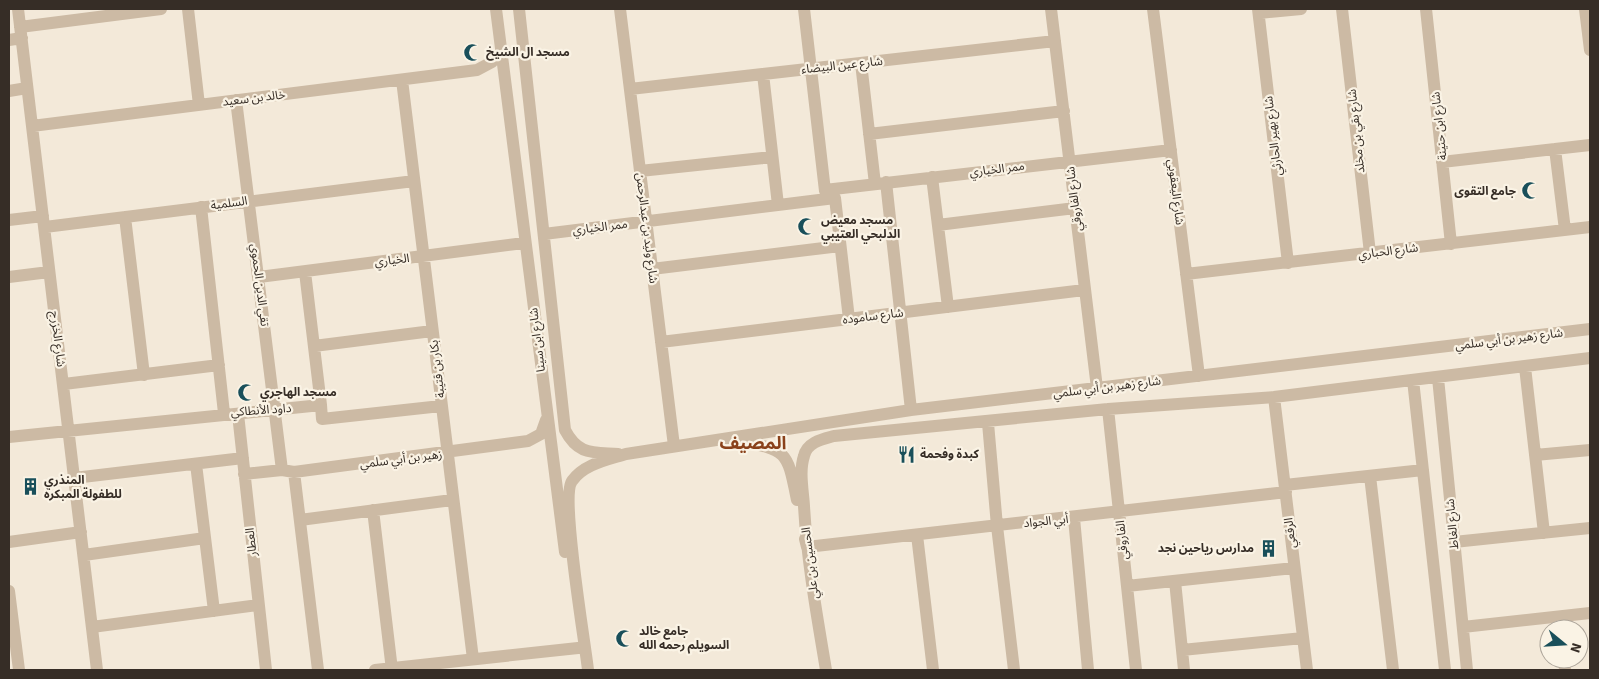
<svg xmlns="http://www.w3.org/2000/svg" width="1599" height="679" viewBox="0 0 1599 679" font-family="'Source Sans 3','Noto Sans Arabic',sans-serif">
	<rect width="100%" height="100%" fill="#f3e9d9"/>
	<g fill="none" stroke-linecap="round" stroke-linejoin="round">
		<!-- minor -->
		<path stroke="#ccbaa4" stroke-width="12" d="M18 9 97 670
			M188 9 199 105
			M496 9 565 552
			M519 9 565 430C578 455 592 452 618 454
			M620 9 674 446
			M804 9 825 191 831 195
			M1051 9 1097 388
			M1153 9 1199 376
			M1258 9 1288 263
			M1342 9 1370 253
			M1426 9 1451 244
			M1585 9 1590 50
			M1259 13 1301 9
			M20 27 161 9
			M9 40 22 38
			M861 63 875 184
			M763 74 778 205
			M402 80 473 659
			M630 89 1055 41
			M9 91 27 88
			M236 100 282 470
			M32 126 477 70 492 62 501 50
			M869 134 1064 111
			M1555 149 1565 230
			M1442 162 1590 145
			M640 171 772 157
			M932 177 948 307
			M886 182 911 410
			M825 190 1171 150
			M835 198 849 319
			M201 207 224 413
			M125 217 144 375
			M9 220 43 216
			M938 225 1075 208
			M45 227 414 181
			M544 234 835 198
			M652 269 840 246
			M305 272 321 405
			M1186 274 1590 227
			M9 277 49 272
			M259 277 524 243
			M661 342 1084 290
			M314 346 432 331
			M1525 367 1544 533
			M1438 378 1467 670
			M1413 380 1445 670
			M64 384 219 365
			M1274 397 1307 670
			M1108 409 1136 670
			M238 414 266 670
			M988 423 997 526 1014 670
			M9 437 321 405 322 419 441 406
			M739 441C788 450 787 451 797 500
			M1535 455 1590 450
			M196 464 214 611
			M294 472 318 670
			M244 474 282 470 294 472 528 441 541 434 546 420
			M1370 476 1393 670
			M74 478 243 458
			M1285 485 1423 470
			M373 510 392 670
			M1074 518 1088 670
			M300 520 452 500
			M917 535 933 670
			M805 539 807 547 1286 492
			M9 542 81 532
			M1454 542 1590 528
			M84 555 205 538
			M1175 581 1184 670
			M1127 586 1294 568
			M9 591 19 670
			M92 627 258 605
			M1463 627 1590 613
			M1182 650 1303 638
			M1564 659 1565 670
			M375 670 578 648
			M588 670C585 642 560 497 572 481 584 464 607 460 626 454L911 410 1590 329
			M826 670C817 616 807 561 804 506 803 490 799 471 804 456 807 442 823 439 834 436L1108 409 1274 397 1590 358"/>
	</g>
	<!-- icons -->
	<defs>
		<symbol id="mosque-bare" viewBox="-9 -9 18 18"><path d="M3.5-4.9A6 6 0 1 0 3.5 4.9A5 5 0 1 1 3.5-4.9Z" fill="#194f5a" stroke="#faf3e5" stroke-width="2.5" paint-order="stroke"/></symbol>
		<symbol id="restaurant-bare" viewBox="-9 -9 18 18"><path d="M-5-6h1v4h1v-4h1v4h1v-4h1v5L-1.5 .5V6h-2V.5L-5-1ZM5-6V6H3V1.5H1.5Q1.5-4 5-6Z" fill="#194f5a" stroke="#faf3e5" stroke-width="2.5" paint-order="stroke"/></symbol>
		<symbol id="building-bare" viewBox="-9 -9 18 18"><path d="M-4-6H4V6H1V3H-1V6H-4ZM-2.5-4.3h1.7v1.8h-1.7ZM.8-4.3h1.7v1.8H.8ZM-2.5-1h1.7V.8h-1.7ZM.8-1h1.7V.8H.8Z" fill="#194f5a" stroke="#faf3e5" stroke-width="2.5" paint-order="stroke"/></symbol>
	</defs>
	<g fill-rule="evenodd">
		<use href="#mosque-bare" x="460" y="40" width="25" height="25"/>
		<use href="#mosque-bare" x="1518" y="178" width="25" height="25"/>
		<use href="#mosque-bare" x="794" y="214" width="25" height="25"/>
		<use href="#mosque-bare" x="234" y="380" width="25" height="25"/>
		<use href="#restaurant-bare" x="894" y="442" width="25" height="25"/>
		<use href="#building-bare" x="18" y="474" width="25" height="25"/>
		<use href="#building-bare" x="1256" y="536" width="25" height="25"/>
		<use href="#mosque-bare" x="612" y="626" width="25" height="25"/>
	</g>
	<g text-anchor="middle" stroke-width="4.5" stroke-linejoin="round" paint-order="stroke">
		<!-- poi labels -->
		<g font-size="12" font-weight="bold" fill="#362d26" stroke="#faf3e5" text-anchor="start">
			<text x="486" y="56">مسجد ال الشيخ</text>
			<text x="1516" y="195" text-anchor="end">جامع التقوى</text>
			<text x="821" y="224">مسجد معيض<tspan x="821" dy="14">الدلبحي العتيبي</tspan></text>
			<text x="260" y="396">مسجد الهاجري</text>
			<text x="920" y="458">كبدة وفحمة</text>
			<text x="44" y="484">المنذري<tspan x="44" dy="14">للطفولة المبكره</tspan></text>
			<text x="1254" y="552" text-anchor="end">مدارس رياحين نجد</text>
			<text x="639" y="635">جامع خالد<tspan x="639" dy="14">السويلم رحمه الله</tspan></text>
		</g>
		<!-- street labels -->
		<g font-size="12" fill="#362d26" stroke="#faf3e5">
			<text transform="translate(842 65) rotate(-6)" y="4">شارع عين البيضاء</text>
			<text transform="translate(254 98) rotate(-7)" y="4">خالد بن سعيد</text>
			<text transform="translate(1439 126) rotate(-96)" y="4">شارع ابن حنينة</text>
			<text transform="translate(1356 131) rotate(-96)" y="4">شارع بقي بن مخلد</text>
			<text transform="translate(1273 136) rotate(-97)" y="4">شارع بهير الحارثي</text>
			<text transform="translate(997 169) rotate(-7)" y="4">ممر الخياري</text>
			<text transform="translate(1176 192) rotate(83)" y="4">شارع اليعقوبي</text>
			<text transform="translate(1074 199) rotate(-97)" y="4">شارع الفاروقي</text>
			<text transform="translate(229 203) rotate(-8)" y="4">السلمية</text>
			<text transform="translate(600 227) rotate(-7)" y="4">ممر الخياري</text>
			<text transform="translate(647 228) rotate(83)" y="4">شارع وليد بن عبدالرحمن</text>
			<text transform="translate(1388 251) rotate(-7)" y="4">شارع الحباري</text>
			<text transform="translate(392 260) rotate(-7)" y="4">الخياري</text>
			<text transform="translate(260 285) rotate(83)" y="4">تقي الدين الحموي</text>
			<text transform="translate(873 316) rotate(-7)" y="4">شارع ساموده</text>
			<text transform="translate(58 339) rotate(83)" y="4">شارع الخزرج</text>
			<text transform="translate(1509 339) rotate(-7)" y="4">شارع زهير بن أبي سلمي</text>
			<text transform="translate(537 340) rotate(-97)" y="4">شارع ابن سينا</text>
			<text transform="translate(437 369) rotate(-97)" y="4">بكار بن قتيبة</text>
			<text transform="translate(1107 387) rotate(-7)" y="4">شارع زهير بن أبي سلمي</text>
			<text transform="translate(261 410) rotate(-4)" y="4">داود الأنطاكي</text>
			<text transform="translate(401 459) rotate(-7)" y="4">زهير بن أبي سلمي</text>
			<text transform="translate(1046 521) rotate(-6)" y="4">أبي الجواد</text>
			<text transform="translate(1452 524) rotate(-95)" y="4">شارع الغاط</text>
			<text transform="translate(1290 533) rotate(-97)" y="4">الرقعي</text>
			<text transform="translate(1122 540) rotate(-96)" y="4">الفاروقي</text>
			<text transform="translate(251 542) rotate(-96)" y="4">العطار</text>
			<text transform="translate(810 563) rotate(-97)" y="4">الحسين بن علي</text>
		</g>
		<!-- district labels -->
		<g font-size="18" font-weight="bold" fill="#8a411a" stroke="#faf3e5">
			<text x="753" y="449">المصيف</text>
		</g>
	</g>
	<!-- border -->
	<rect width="1599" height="679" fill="none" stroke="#362d26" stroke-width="20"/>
	<!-- north arrow -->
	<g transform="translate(1564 644) rotate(108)"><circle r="24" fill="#faf3e5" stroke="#aca499"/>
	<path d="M0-4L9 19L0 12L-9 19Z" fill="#194f5a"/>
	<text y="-8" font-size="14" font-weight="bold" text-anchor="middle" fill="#362d26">N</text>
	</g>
</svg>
